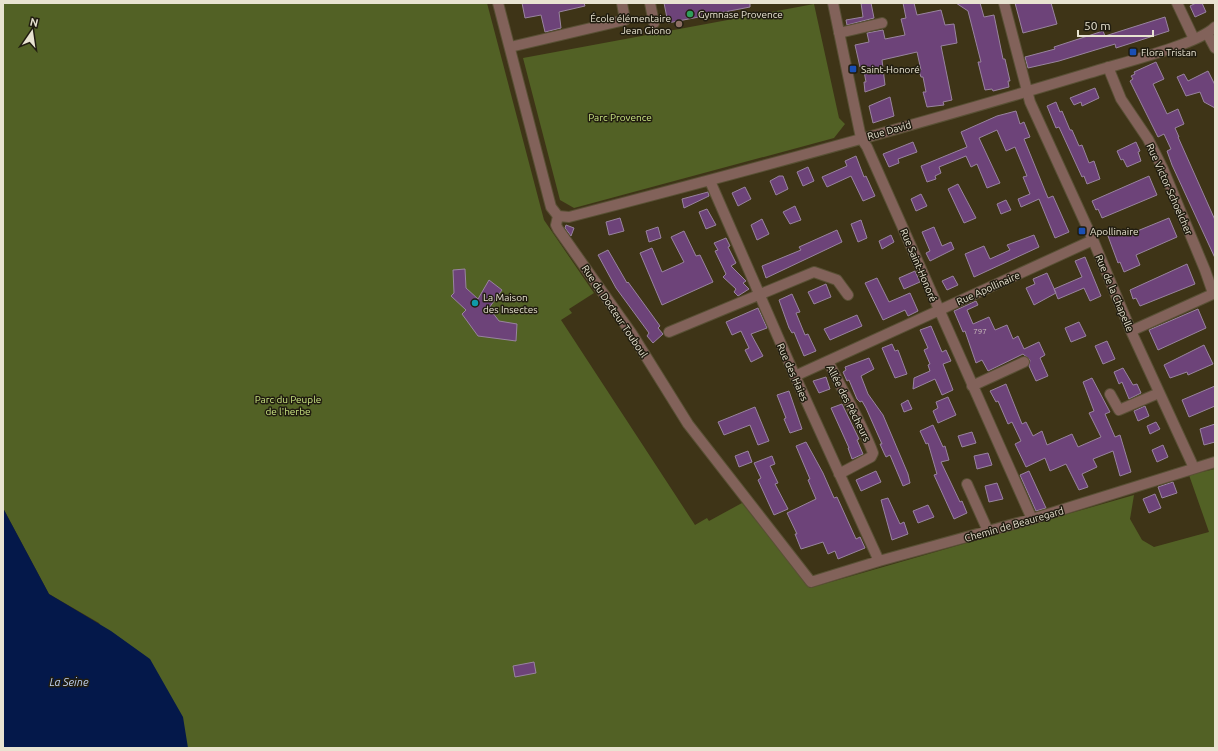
<svg xmlns="http://www.w3.org/2000/svg" width="1218" height="751" viewBox="0 0 1218 751" font-family="Ubuntu,sans-serif">
	<rect width="100%" height="100%" fill="#3e3417"/>
	<!-- green -->
	<path fill="#526125" d="M3 3H487L544 220 594 293 569 309 572 313 561 320 695 525 707 518 709 521 742 503 810 588 1134 495 1130 519 1142 540 1154 547 1209 532 1189 475 1215 469V748H173L99 623 49 594 3 508Z
		M814 4 839 118 845 124 834 138 574 208 560 200 523 58Z"/>
	<!-- water -->
	<path fill="#04184a" d="M3 508 49 594 111 631 150 659 183 717 188 748H3Z"/>
	<!-- building -->
	<path fill="#6d4379" stroke="#99849f" d="M522 3H584L585 6 559 12 561 28 545 32 541 15 525 18Z
		M664 3H750V7L668 23Z
		M861 3H871L874 18 847 25 846 20 863 17Z
		M903 3H914L917 15 941 10 945 25 954 24 957 43 941 46 952 100 943 102 944 105 927 107 923 92H926L923 77H921L919 71 921 70 917 52 882 60 885 85 865 92 864 82H866L863 66 860 67 855 45 869 42 867 33 883 30 885 39 905 35 901 19 906 18Z
		M956 3H980L984 17 994 15 1003 59H1005L1010 81H1008L1009 87 993 91 992 89 985 90 978 62H981L968 11Z
		M1015 3H1051L1057 24 1023 33Z
		M1196 3H1202L1206 12 1195 17 1190 6Z
		M1165 17 1169 31 1116 48 1115 44 1059 61 1028 68 1025 57 1055 49 1054 47 1103 31 1105 36Z
		M1156 62 1164 79 1153 84 1167 114 1178 109 1184 124 1175 128 1179 137H1178L1215 220V258L1172 165 1167 151 1171 149 1164 134 1158 137 1130 81 1133 79 1131 76 1135 74 1134 72Z
		M1208 71 1215 85V108L1204 102 1200 92 1186 96 1177 77 1184 74 1188 81Z
		M1095 88 1099 98 1082 106 1081 102 1074 105 1070 98Z
		M890 97 894 116 873 123 869 106Z
		M1056 102 1060 112 1062 111 1070 130H1072L1079 146 1082 145 1089 163 1094 161 1100 179 1087 184 1084 176 1082 177 1059 127 1056 128 1047 106Z
		M1016 111 1020 124 1024 122 1030 137 1024 139 1048 198 1053 196 1069 232 1055 238 1039 199 1021 207 1018 199 1030 194 1023 177 1027 176 1015 147 1006 151 997 130 979 138 1000 183 987 188 977 164 971 167 966 156 939 167 941 173 935 176 936 179 927 182 921 166 967 147 961 132 997 116Z
		M913 142 917 152 898 159 899 163 889 167 883 154Z
		M1136 142 1140 151 1138 152 1141 161 1127 167 1123 159 1121 160 1117 151Z
		M856 156 864 177 866 176 875 196 863 201 851 176 827 187 822 177 847 166 845 161Z
		M808 167 814 181 803 186 797 172Z
		M779 176H783L788 189 776 195 770 181Z
		M1149 176 1157 195 1102 218 1098 209 1096 210 1092 201Z
		M958 184 976 218 964 223 948 189Z
		M745 187 751 199 738 206 732 193Z
		M708 192 709 196 684 208 682 199Z
		M921 194 927 206 916 211 911 199Z
		M1006 200 1011 210 1001 214 997 204Z
		M795 206 801 220 790 224 783 212Z
		M707 209 716 225 706 229 699 212Z
		M620 218 624 231 609 235 606 222Z
		M1169 218 1177 237 1136 255 1140 265 1124 272 1120 262 1118 263 1108 236 1122 230 1125 236Z
		M762 219 769 234 757 240 751 225Z
		M861 220 867 238 858 242 851 224Z
		M566 225 574 228 571 236 565 228Z
		M658 227 661 238 649 242 646 231Z
		M934 227 942 246 951 242 954 249 930 261 926 253 930 251 922 232Z
		M837 230 842 242 766 278 762 266 801 250 799 247Z
		M684 231 696 256 700 255 713 282 662 305 640 253 652 248 662 272 680 264 684 262 671 237Z
		M891 235 894 242 882 249 879 241Z
		M1034 235 1039 247 974 277 965 254 984 246 990 259 1010 250 1007 245Z
		M726 238 730 246 728 247 736 263 731 266 746 281 743 283 749 289 738 296 734 292 736 289 723 277 726 274 715 251 718 250 714 243Z
		M608 250 627 283 628 282 660 326 658 328 663 334 653 343 647 336 649 333 616 288 598 255Z
		M1085 257 1101 296 1090 301 1084 288 1058 299 1054 289 1082 277 1075 261Z
		M1187 264 1195 284 1140 306 1136 298 1133 299 1130 290Z
		M465 269 466 288 478 299 489 280 502 290 489 308 499 321 517 324 516 341 478 336 462 314 466 310 451 296 454 293 453 270Z
		M915 271 920 282 904 289 899 278Z
		M1047 273 1056 293 1034 305 1026 288 1035 284 1033 279Z
		M953 276 958 285 947 290 942 281Z
		M877 278 889 302 910 293 918 311 908 316 905 310 883 320 865 283Z
		M826 284 831 297 814 304 808 292Z
		M792 294 800 312 796 313 805 335 808 334 816 351 804 356 794 332 792 333 789 328 779 300Z
		M976 301 978 305 967 310 973 324 989 317 995 330 1007 325 1013 339 1018 336 1024 349 1039 342 1045 355 1040 358 1048 376 1036 381 1029 366 1030 360 1023 354 988 371 982 360 976 363 965 331 963 332 954 311Z
		M758 308 767 328 751 334 763 356 751 362 745 350 749 348 741 331 732 335 726 322Z
		M1198 309 1206 328 1158 350 1149 330Z
		M857 315 862 326 830 340 824 329Z
		M1079 322 1086 336 1071 342 1065 328Z
		M931 326 942 352 946 350 951 361 943 364 953 390 942 395 935 379 913 389 914 378 930 371 928 365 930 364 924 350 928 348 920 330Z
		M1107 341 1115 359 1103 364 1095 346Z
		M892 344 895 351 898 350 907 374 895 378 882 348Z
		M1204 345 1213 364 1188 375 1187 372 1170 378 1164 365Z
		M869 358 874 369 861 376 868 394 883 415 908 474 910 483 903 486 890 455 886 457 884 453 880 444H882L866 408 862 401 860 402 857 399 849 380 847 381 843 372 846 370 845 367Z
		M1123 368 1133 385 1137 384 1141 393 1129 399 1122 382 1119 384 1114 372Z
		M826 377 830 389 819 393 813 381Z
		M1092 378 1110 412 1105 414 1115 437 1120 435 1131 472 1120 476 1113 451 1093 459 1097 467 1082 474 1088 487 1079 490 1066 464 1050 471 1045 458 1026 467 1015 444 1021 441 1012 422 1008 424 998 401 996 402 990 391 1006 384 1022 424 1026 422 1033 436 1042 431 1047 445 1072 434 1078 447 1101 437 1089 413 1094 411 1083 382Z
		M1215 386V406L1189 417 1182 400Z
		M789 391 802 429 790 433 784 419 786 418 777 395Z
		M948 397 956 415 938 423 933 411 938 408 936 402Z
		M908 400 912 409 904 412 901 404Z
		M842 404 859 439 857 440 863 454 852 459 848 448H849L831 408Z
		M1145 406 1149 416 1138 421 1134 411Z
		M755 407 769 441 758 445 750 425 724 435 718 422Z
		M1156 422 1160 429 1150 434 1147 426Z
		M1215 424V442L1204 445 1200 429Z
		M933 425 943 447 945 446 949 460 941 462 960 502 962 501 967 513 954 519 934 475 937 474 928 443 926 444 920 431Z
		M972 432 976 443 962 447 958 436Z
		M806 442 823 473 834 498 837 497 856 539 860 537 865 548 838 559 835 551 828 554 823 542 801 549 795 534H797L787 513 816 499 808 480 810 479 796 446Z
		M1163 445 1168 457 1157 462 1152 450Z
		M748 451 752 462 739 467 735 456Z
		M988 453 992 465 977 469 974 456Z
		M772 456 775 464 770 466 778 483 775 484 788 509 774 515 758 480 761 478 754 463Z
		M876 471 881 482 861 491 856 480Z
		M1029 471 1046 508 1036 511 1020 475Z
		M1173 482 1177 493 1162 498 1158 487Z
		M997 483 1003 499 989 502 985 486Z
		M1155 494 1161 508 1149 513 1143 499Z
		M888 498 900 524 904 522 908 534 892 540 881 500Z
		M928 505 934 517 918 523 913 511Z
		M534 662 536 673 515 677 513 666Z"/>
	<g fill="none" stroke-linecap="round" stroke-linejoin="round">
		<defs>
			<path id="minor" d="M498 3 551 207 558 216 556 225 558 229 632 334 688 424 811 582 879 561 1032 519 1215 462
				M650 3 654 23
				M833 3 861 138 867 147 1032 519
				M1004 3 1030 102 1093 240 1131 331 1194 468
				M1177 3 1194 39
				M839 33 882 23
				M1207 33 1215 48
				M510 47 625 20 622 3
				M1108 67 1121 99 1148 139 1163 169 1205 270 1213 293
				M710 181 795 376 879 561
				M558 216 569 217C743 172 917 125 1089 73 1117 64 1197 45 1215 27
				M1131 331 1215 293
				M669 332 814 272 837 280 848 295
				M828 361C843 392 861 421 873 453L871 457 839 474
				M795 376 1093 240
				M972 386 1024 362
				M1110 394 1119 410 1159 393
				M967 484 988 531"/>
		</defs>
		<!-- minor casing -->
		<use href="#minor" stroke="#595035" stroke-width="12"/>
		<!-- minor -->
		<use href="#minor" stroke="#82625a" stroke-width="10"/>
	</g>
	<!-- markers -->
	<circle fill="#2e9e5b" stroke="#211d10" stroke-width="1.5" cx="690" cy="14" r="4"/>
	<circle fill="#8d6e63" stroke="#211d10" stroke-width="1.5" cx="679" cy="24" r="4"/>
	<g fill="#1a4fb4" stroke="#211d10" stroke-width="1.5">
		<rect x="1129" y="48" width="8" height="8" rx="2"/>
		<rect x="849" y="65" width="8" height="8" rx="2"/>
		<rect x="1078" y="227" width="8" height="8" rx="2"/>
	</g>
	<circle fill="#0f9aa8" stroke="#211d10" stroke-width="1.5" cx="475" cy="303" r="4"/>
	<g text-anchor="middle" stroke-width="3" stroke-linejoin="round" paint-order="stroke">
		<!-- number labels -->
		<g font-size="8" fill="#c9bbbb">
			<text x="980" y="334">797</text>
		</g>
		<!-- poi labels -->
		<g font-size="10" fill="#e8e3d1" stroke="#211d10" text-anchor="start">
			<text x="698" y="18">Gymnase Provence</text>
			<text x="671" y="22" text-anchor="end">École élémentaire<tspan x="671" dy="12">Jean Giono</tspan></text>
			<text x="1141" y="56">Flora Tristan</text>
			<text x="861" y="73">Saint-Honoré</text>
			<text x="1090" y="235">Apollinaire</text>
			<text x="483" y="301">La Maison<tspan x="483" dy="12">des Insectes</tspan></text>
		</g>
		<!-- park labels -->
		<g font-size="10" fill="#cae583" stroke="#211d10">
			<text x="620" y="121">Parc Provence</text>
			<text x="288" y="403">Parc du Peuple<tspan x="288" dy="12">de l'herbe</tspan></text>
		</g>
		<!-- street labels -->
		<g font-size="10" fill="#e8e3d1" stroke="#211d10">
			<text transform="translate(889 130) rotate(-16)" y="4">Rue David</text>
			<text transform="translate(1170 189) rotate(66)" y="4">Rue Victor Schoelcher</text>
			<text transform="translate(919 265) rotate(67)" y="4">Rue Saint-Honoré</text>
			<text transform="translate(988 288) rotate(-24)" y="4">Rue Apollinaire</text>
			<text transform="translate(1115 293) rotate(67)" y="4">Rue de la Chapelle</text>
			<text transform="translate(615 311) rotate(56)" y="4">Rue du Docteur Touboul</text>
			<text transform="translate(793 372) rotate(66)" y="4">Rue des Haies</text>
			<text transform="translate(849 403) rotate(63)" y="4">Allée des Pêcheurs</text>
			<text transform="translate(1014 524) rotate(-16)" y="4">Chemin de Beauregard</text>
		</g>
		<!-- water labels -->
		<g font-size="11" font-style="italic" fill="#bfd1f3" stroke="#211d10">
			<text x="69" y="686">La Seine</text>
		</g>
	</g>
	<!-- border -->
	<rect width="1218" height="751" fill="none" stroke="#e8e3d1" stroke-width="8"/>
	<!-- north arrow -->
	<g transform="translate(32 32) rotate(13)" stroke="#211d10" stroke-width="3" paint-order="stroke">
	<path d="M0-3L7 15L0 10L-7 15Z" fill="#e8e3d1"/>
	<text y="-6" font-size="11" font-weight="bold" text-anchor="middle" fill="#e8e3d1">N</text>
	</g>
	<!-- scale -->
	<path d="M1078 30v6h75v-6" fill="none" stroke="#e8e3d1" stroke-width="2"/>
	<text x="1084" y="30" font-size="12" fill="#e8e3d1" stroke="#211d10" stroke-width="3" paint-order="stroke">50 m</text>
</svg>
